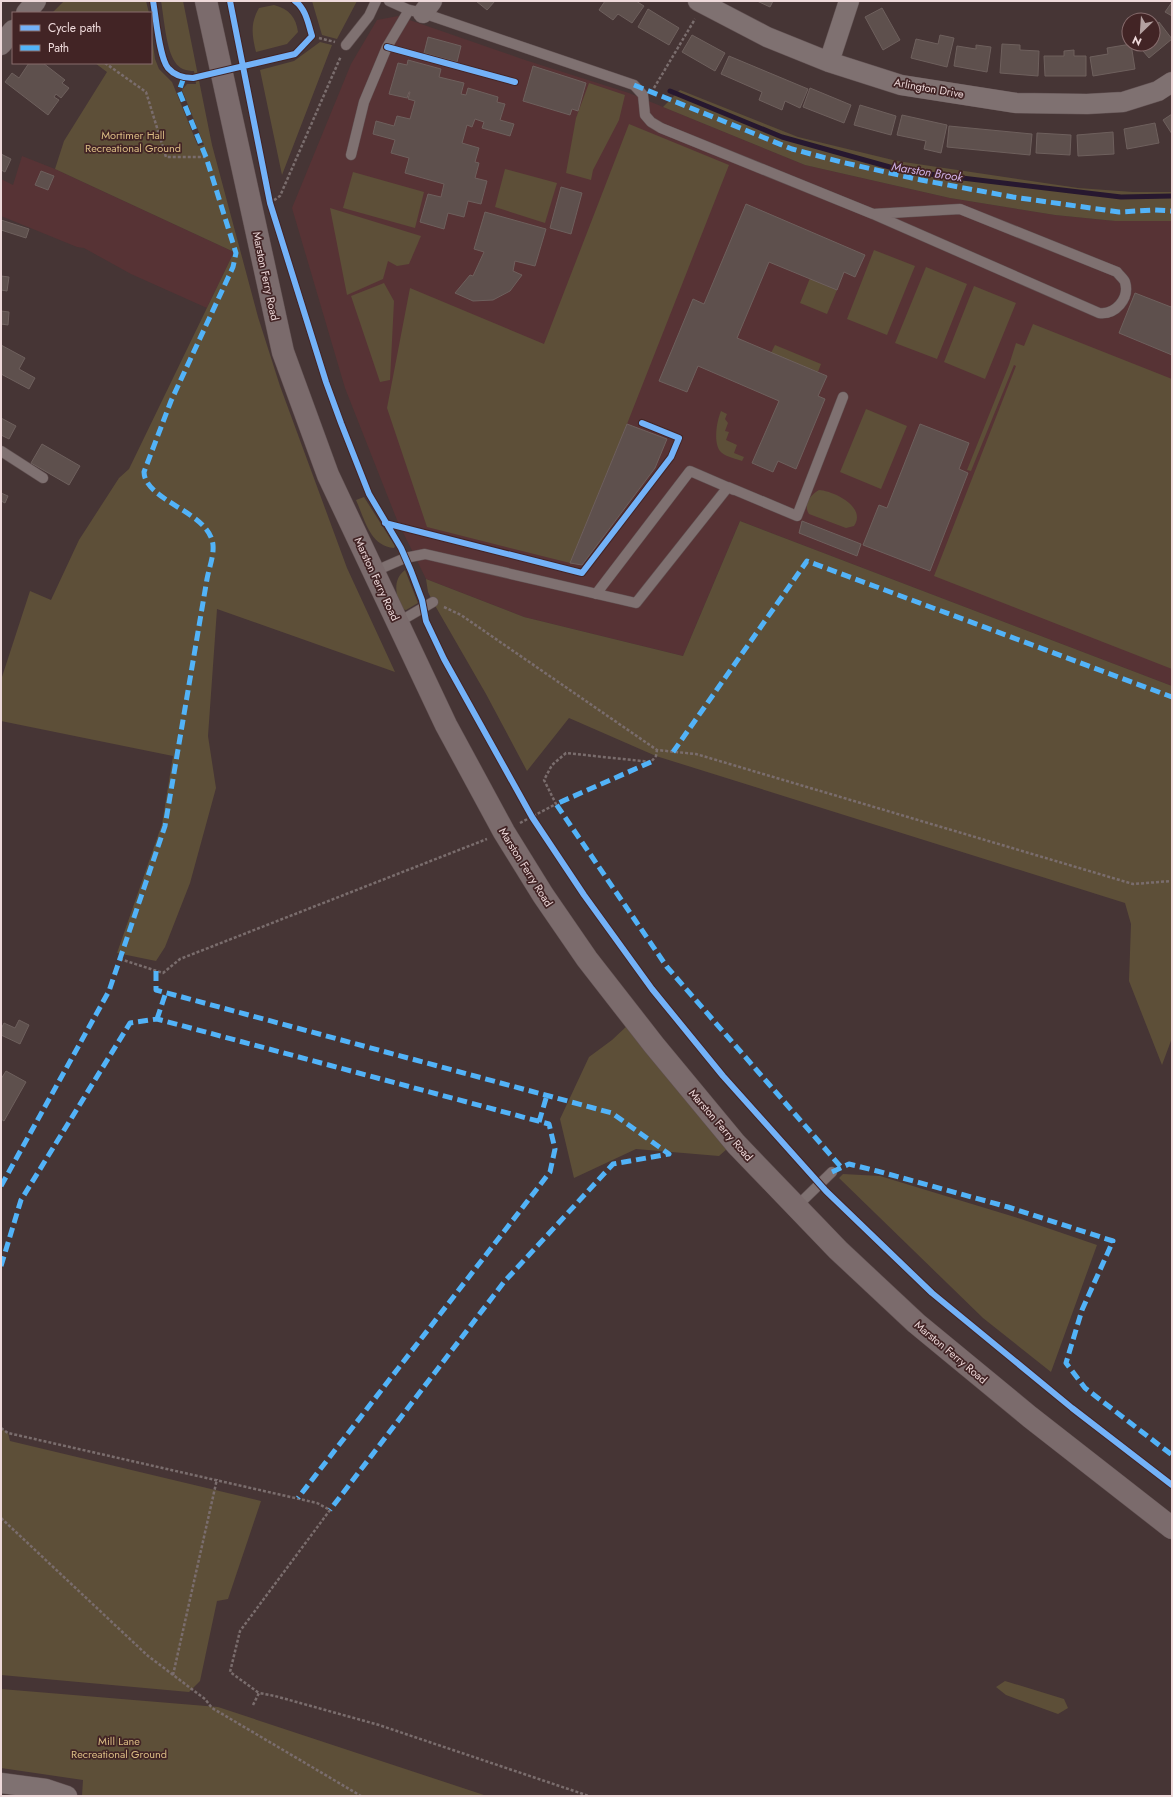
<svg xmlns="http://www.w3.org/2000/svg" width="1173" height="1797" viewBox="0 0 1173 1797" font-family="Jost,sans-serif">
	<rect width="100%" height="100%" fill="#463535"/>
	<!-- built -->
	<path fill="#573335" d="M398 16 525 60 629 93 805 165 950 198 1055 215 1115 221H1172V686L740 521 683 656 524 617 426 579 397 520 345 388 292 208 351 64 377 20Z
		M22 156 55 169 234 252 207 308 131 274 84 248 77 247 1 216V179L13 185Z"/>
	<!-- green -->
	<path fill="#5d4f38" d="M64 1H146L149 13H52Z
		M161 1H183L212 145 258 317 280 386 347 568 395 672 217 609 208 736 216 788 190 883 165 947 156 961 117 953 162 824 173 756 1 721V680L30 591 51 600 79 540 119 478 129 469 234 252 55 169 64 141 107 72 95 63H151V29L155 59 159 69 172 82 198 146 204 145 182 90 187 84H196L194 71C187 71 179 69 175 62 166 49 164 18 161 1Z
		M312 1H357L337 39 322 35Z
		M274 5C289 9 296 17 298 32L287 44 256 52C252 35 250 24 259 8Z
		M320 42 332 45 282 175 260 70 294 61Z
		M589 83 625 95 619 120 593 170 591 180 566 173 576 118Z
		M680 90 798 137 897 161 1078 188 1133 192H1172V221H1115L1055 215 950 198 805 165 663 107Z
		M629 124 729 165 627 424 570 563 427 527 387 408 410 288 544 344Z
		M505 169 557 183 545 223 495 207Z
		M353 172 424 192 415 228 343 208Z
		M330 208 421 236 409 264 397 266 388 261 383 279 347 295Z
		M874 250 915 266 887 335 847 319Z
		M926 267 967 284 937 359 895 343Z
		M810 278 837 290 827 314 800 303Z
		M384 283 394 301 390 380 380 382 351 296Z
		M974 286 1016 303 985 379 944 362Z
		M1033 324 1172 379V669L934 576 1016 366 1014 365 971 471 967 470 1009 365 1016 343 1024 346Z
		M775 345 821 364 818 372 771 353Z
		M866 409 907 426 881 489 840 472Z
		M721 411 727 414 725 419 728 423 725 431 729 432 726 440 737 445 734 453 744 457 742 461C737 459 727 457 722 453 712 445 717 420 721 411Z
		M819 490C834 491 867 507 854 526L846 528 809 514C803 505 810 495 819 490Z
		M364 497 395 546 394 548C370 546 365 520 356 500Z
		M740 521 1172 686V1038L1162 1065 1129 981 1131 924 1125 903 656 756 569 718 527 771 486 694 433 602 428 592 426 579 524 617 683 656Z
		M405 570 418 603 406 610 401 609C396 595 392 580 405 570Z
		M628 1025 728 1148 719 1156 636 1149 574 1178 560 1119 589 1057 612 1040Z
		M843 1174 880 1176 1021 1219 1097 1245 1051 1372 983 1318 839 1178Z
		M1 1428 8 1433 10 1441 261 1501 228 1599 217 1601 200 1681 189 1692 1 1675Z
		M1005 1681 1064 1699 1068 1708 1058 1714 1006 1695 996 1687Z
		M1 1689 218 1707 487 1796H82L83 1780 1 1768Z"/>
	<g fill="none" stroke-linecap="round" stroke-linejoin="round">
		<!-- stream -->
		<path stroke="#27182f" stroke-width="5" d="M670 91 782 137 904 171 1121 197 1172 196"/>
	</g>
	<!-- building -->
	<path fill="#5e504d" stroke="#6e605d" d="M476 1H495L487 10Z
		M605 1H636L644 6 632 23 618 14 613 20 599 10Z
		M757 1H773L770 7Z
		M1172 2V16L1165 12Z
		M882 8 900 40 883 50 865 17Z
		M648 9 679 28 669 45 638 27Z
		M1159 22 1172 39 1149 58 1137 44H1153V28Z
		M692 35 725 53 715 71 682 52Z
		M940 35 954 38 947 67 911 58 916 39 938 44Z
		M428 37 461 46 457 62 424 53Z
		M1002 44 1020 45V50L1039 51 1038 76 1000 73Z
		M1131 44 1135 69 1093 76 1090 57 1108 54 1107 48Z
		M976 45 991 47 987 72 954 66 957 46 976 49Z
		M1074 50V56H1086V76H1045L1044 56H1064V51Z
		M729 56 808 89 800 108 785 101 782 110 759 100 762 92 721 74Z
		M408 60 441 69 439 77 464 83 461 94 466 95 468 88 498 97 497 102 505 104 500 120 514 124 510 136 482 128 484 122 475 119 472 127 467 125 462 143 479 148 475 162 479 163 475 178 487 181 481 204 468 201 464 217 448 213 444 229 420 222 428 194 441 197 444 184 405 173 409 158 391 153 395 140 373 134 376 121 394 126 397 116 410 119 415 101 408 99 410 92H409L407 98 389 94 398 63 407 65Z
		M29 63H43L65 80 62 83 69 88 61 98 56 94 54 97 59 100 48 115 5 82 12 73 19 78Z
		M533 66 586 83 578 111 572 109 570 115 523 101Z
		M810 88 851 105 844 123 803 107Z
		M860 105 896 116 891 135 854 125Z
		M1172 114V134L1163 120Z
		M902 115 947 125 941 153 924 149 926 141 897 135Z
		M1155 123 1159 143 1127 149 1124 129Z
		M949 126 1032 134 1030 155 947 147Z
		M1113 132 1114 154 1078 156 1077 135Z
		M1037 133 1071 135 1070 155 1036 153Z
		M1 154 11 159 5 172 1 170Z
		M41 171 54 176 48 190 35 185Z
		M561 187 582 193 571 234 550 228Z
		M746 204 865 255 855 277 844 272 837 290 769 262 737 338 827 376 818 396 825 399 796 469 778 461 773 472 752 463 779 401 698 366 687 392 659 381 693 299 704 304Z
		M485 212 546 229 535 266 515 261 513 271 522 275 510 291 493 300 473 301 455 293 470 275 473 276 484 252 474 249Z
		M1 220 29 229 26 238 1 230Z
		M1 276 9 277 7 291 1 290Z
		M1135 293 1171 307 1172 304V355L1119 333Z
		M1 311 9 312 8 325 1 324Z
		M1 345 25 358 19 369 35 378 29 389 1 374Z
		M1 418 16 426 9 439 1 435Z
		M627 424 667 439 655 468 582 565 570 563Z
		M920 424 969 443 959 469 968 473 930 571 863 545 879 505 887 508Z
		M42 444 80 466 69 485 31 463Z
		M1 493 8 496 5 503 1 501Z
		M802 521 861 544 857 556 799 533Z
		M19 1020 29 1025 20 1044 1 1035V1029L4 1023 15 1028Z
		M6 1071 26 1082 4 1121 1 1119V1079Z"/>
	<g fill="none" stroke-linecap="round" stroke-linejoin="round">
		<defs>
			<path id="service" d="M389 1 409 10 423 13 634 85 643 95 645 115 651 122 661 128 873 214 1099 313C1115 315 1130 299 1125 282 1124 279 1119 275 1117 272L960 209 873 214
				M346 45 369 16 376 1
				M351 155 364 102 387 47 409 10
				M1 451 43 478
				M373 572 405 558 425 554 636 603 728 487 797 516 843 397
				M596 594 690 471 734 490
				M397 623 433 602
				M796 1207 832 1172"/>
			<path id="minor" d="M698 1 767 37 829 62 901 85 1016 103 1087 104 1123 102 1158 91 1172 82
				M26 13 36 1
				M423 13 432 1
				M1 45 13 30
				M829 62 849 1
				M1 1783 46 1789 67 1796"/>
			<path id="secondary" d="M206 1 283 352 328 475 446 725 504 832 543 895 587 959 654 1045 736 1144 838 1250 916 1323 1030 1417 1172 1528"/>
		</defs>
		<!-- service casing -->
		<use href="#service" stroke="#625253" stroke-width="11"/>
		<!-- minor casing -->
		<use href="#minor" stroke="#625253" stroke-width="21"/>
		<!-- secondary casing -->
		<use href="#secondary" stroke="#625253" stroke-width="23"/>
		<!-- path -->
		<path stroke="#7a6d6d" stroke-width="2.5" stroke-dasharray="3 2" stroke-linecap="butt" d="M319 38 335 42
			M105 63 146 92 166 157H206
			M654 88 695 19
			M270 203 280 196 341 56
			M444 607 461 615 657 750 696 754 1133 884 1172 881
			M520 823 556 804 544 780 552 765 566 753 651 762 656 756 657 750
			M120 959 163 973 180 959 487 839
			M1 1428 8 1433 317 1503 330 1510 240 1631 230 1672 259 1693
			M1 1518 148 1656 205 1699 212 1708 361 1796
			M173 1675 217 1479
			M253 1705 259 1693 275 1696 379 1725 589 1796"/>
		<!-- service -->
		<use href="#service" stroke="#7f7171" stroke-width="10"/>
		<!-- minor -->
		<use href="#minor" stroke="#7f7171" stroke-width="20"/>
		<!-- secondary -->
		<use href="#secondary" stroke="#7b6b6c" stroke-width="22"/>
		<!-- quiet -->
		<path stroke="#52b3f8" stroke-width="5" stroke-dasharray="10 5" stroke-linecap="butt" d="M634 85 792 149 841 162 921 180 1013 197 1119 212 1154 210 1172 211
			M673 752 807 561 1172 697
			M651 762 556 804 667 967 841 1167
			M156 971V990L612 1113 669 1154 613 1164 504 1282 330 1510
			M157 1019 166 992
			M539 1122 547 1095
			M832 1172 849 1164 877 1171 1008 1207 1113 1241 1082 1310 1066 1363 1085 1388 1172 1455
			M1 1186 109 991 165 826 207 579C209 568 214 556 213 545 210 512 145 501 144 472L171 401 233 267 236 253 206 157 179 91 184 77
			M1 1266 21 1200 130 1023 157 1019 549 1124 555 1149 550 1172 298 1498"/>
		<defs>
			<path id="cycleway" d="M153 1C156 16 159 57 168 68 174 75 184 78 193 78L295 54 312 36C308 23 306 9 295 1
				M230 1 270 203 326 382 341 423 369 494 401 548 411 571 422 600 426 621 444 659 532 817 584 895 652 989 723 1076 826 1191 932 1293 1072 1408 1172 1485
				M387 47 515 82
				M385 523 582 573 671 457 679 438 642 423"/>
		</defs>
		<!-- cycleway casing -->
		<use href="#cycleway" stroke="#422425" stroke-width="8"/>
		<!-- cycleway -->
		<use href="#cycleway" stroke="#73b2f8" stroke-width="6"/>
	</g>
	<g text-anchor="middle" stroke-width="3.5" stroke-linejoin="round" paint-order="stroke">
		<!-- street labels -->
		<g font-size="11" fill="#eed9da" stroke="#422425">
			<text transform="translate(929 88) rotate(10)" y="4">Arlington Drive</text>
			<text transform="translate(266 276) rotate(78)" y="4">Marston Ferry Road</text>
			<text transform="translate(377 579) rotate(65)" y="4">Marston Ferry Road</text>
			<text transform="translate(526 867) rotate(58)" y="4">Marston Ferry Road</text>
			<text transform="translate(721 1125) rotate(49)" y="4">Marston Ferry Road</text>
			<text transform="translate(951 1352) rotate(40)" y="4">Marston Ferry Road</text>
		</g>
		<!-- park labels -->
		<g font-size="11" fill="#dabc84" stroke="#422425">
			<text x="133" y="139">Mortimer Hall<tspan x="133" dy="13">Recreational Ground</tspan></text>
			<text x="119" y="1745">Mill Lane<tspan x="119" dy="13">Recreational Ground</tspan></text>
		</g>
		<!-- water labels -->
		<g font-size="12" font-style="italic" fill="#cfb1e6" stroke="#422425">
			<text transform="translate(927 172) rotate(9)" y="4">Marston Brook</text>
		</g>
	</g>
	<!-- border -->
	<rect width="1173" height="1797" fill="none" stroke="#eed9da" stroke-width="4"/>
	<!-- legend -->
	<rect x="12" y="12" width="140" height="52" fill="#422425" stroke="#876c6d"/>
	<rect x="20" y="25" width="20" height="6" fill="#73b2f8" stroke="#876c6d"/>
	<text x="48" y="32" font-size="12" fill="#eed9da">Cycle path</text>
	<rect x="20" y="45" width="20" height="6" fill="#52b3f8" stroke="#876c6d"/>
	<text x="48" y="52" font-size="12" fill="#eed9da">Path</text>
	<!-- north arrow -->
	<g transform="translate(1141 32) rotate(205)"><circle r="19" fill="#422425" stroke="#876c6d"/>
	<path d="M0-3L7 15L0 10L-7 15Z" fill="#b3a0a0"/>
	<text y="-6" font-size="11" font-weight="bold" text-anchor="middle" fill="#eed9da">N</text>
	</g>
</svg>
